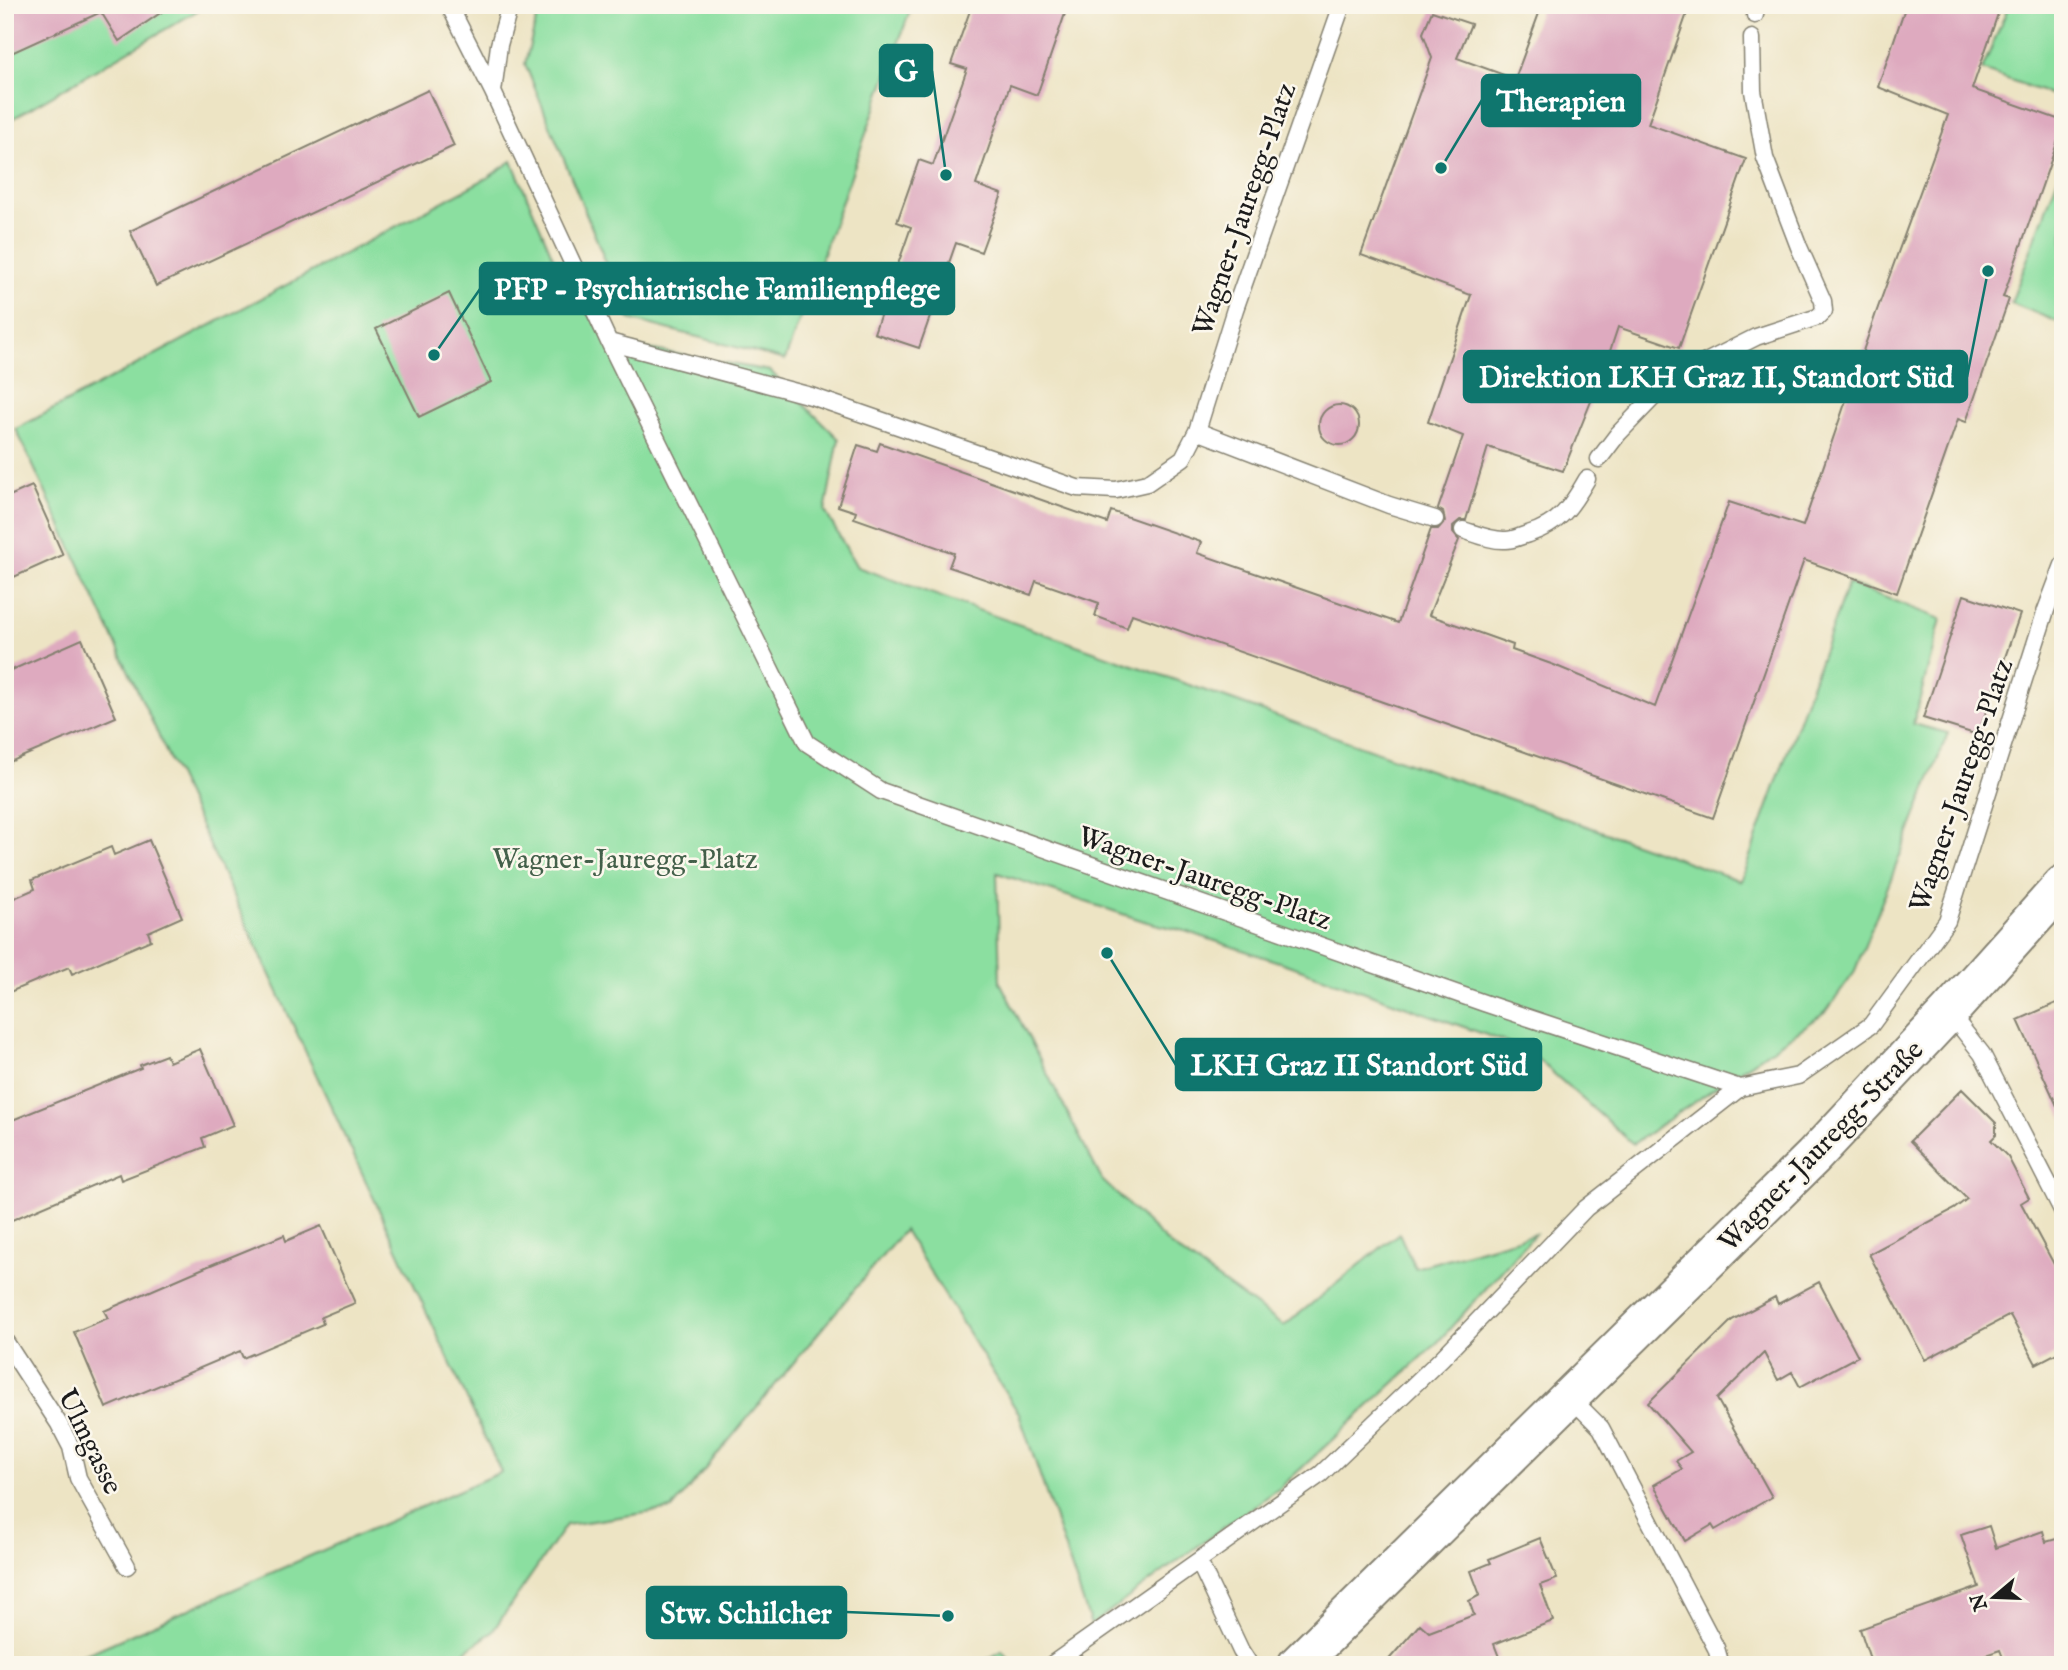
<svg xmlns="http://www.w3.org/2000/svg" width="2068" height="1670" viewBox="0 0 2068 1670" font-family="'IM FELL English',serif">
	<rect width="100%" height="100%" fill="#fbf7ec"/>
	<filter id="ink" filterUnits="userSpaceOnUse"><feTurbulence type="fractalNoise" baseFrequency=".0143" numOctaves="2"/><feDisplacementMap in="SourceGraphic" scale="14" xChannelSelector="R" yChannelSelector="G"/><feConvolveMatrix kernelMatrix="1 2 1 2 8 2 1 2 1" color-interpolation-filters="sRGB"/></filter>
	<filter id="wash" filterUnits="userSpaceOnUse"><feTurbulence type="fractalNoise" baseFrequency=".00686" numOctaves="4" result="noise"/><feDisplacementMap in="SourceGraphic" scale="28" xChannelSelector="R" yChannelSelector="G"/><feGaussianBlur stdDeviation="1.57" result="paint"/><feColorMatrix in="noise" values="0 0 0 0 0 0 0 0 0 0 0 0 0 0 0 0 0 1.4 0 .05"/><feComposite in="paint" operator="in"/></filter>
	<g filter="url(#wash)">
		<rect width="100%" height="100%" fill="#ede4c4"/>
		<!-- green -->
		<path fill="#8bdfa0" stroke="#547e5e" stroke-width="2" d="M5 5H207L5 123Z
			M540 5H912L785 360 629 319 525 64Z
			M2009 5H2063V99L1982 70Z
			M512 161 558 269 609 342 770 371 839 439 825 511 857 567 1741 881 1848 583 1941 619 1913 724 1948 733 1854 973 1826 1012 1633 1144 1526 1049 1300 969 1185 931 1147 922 997 873 1000 982 1102 1180 1170 1245 1284 1326 1399 1233 1415 1268 1535 1234 1436 1344 1280 1488 1217 1532 1091 1625 1019 1414 904 1230 672 1509 566 1525 492 1632 446 1665H54L96 1650 501 1472 16 429 487 178Z
			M2063 164V324L2011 303Z
			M1002 1651 1014 1665H977Z"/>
		<g id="blocks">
			<!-- building -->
			<path fill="#deaabf" d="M18 5H172L119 41 101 12 5 56V11Z
				M972 5H1068L1037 95 1010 85 976 185 1002 194 981 252 956 243 919 348 874 333 911 227 897 222 919 160 933 165 967 69 951 64Z
				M1542 5H1690L1648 124 1746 159 1679 348 1618 327 1604 369 1563 471 1488 447 1466 520H1460L1453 526V533L1459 540 1429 615 1513 645 1512 650 1554 665 1655 707 1729 502 1803 526 1876 313 1948 115 1878 87 1906 5H2001L1972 89 2063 121V126L2003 297 2009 299 1966 422 1958 419 1897 593 1804 560 1713 818 1132 614 1127 628 1095 616 1099 603 1036 581 1031 595 949 567 954 553 854 518 856 512 838 506 858 445 877 451 880 443 1107 523 1111 511 1201 542 1197 553 1398 623 1431 529H1438L1445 521 1443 512 1438 509 1463 436 1428 422 1471 295 1361 255 1432 58 1423 33 1432 11 1471 24 1457 58 1515 79Z
				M428 90 454 146 156 286 130 231Z
				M449 293 491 382 419 417 376 329Z
				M1319 425a20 20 0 1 1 40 0a20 20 0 1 1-40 0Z
				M32 486 63 555 5 581V498Z
				M1964 595 2020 614 1978 735 1923 718Z
				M82 639 116 717 5 764V673Z
				M149 840 182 917 148 932 151 940 72 974 69 967 5 994V902L35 889 32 880 111 847 114 855Z
				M2063 1000V1119L2018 1020Z
				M200 1049 233 1125 202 1138 205 1147 121 1180 119 1174 5 1223V1123L141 1068 140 1065 166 1055 169 1062Z
				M1962 1089 1996 1123V1135L1991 1140 2008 1157 2029 1198 2021 1203 2063 1281V1350L2036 1364 2010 1315 1925 1360 1869 1254 1954 1209 1967 1199 1910 1141Z
				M321 1226 355 1303 321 1317 323 1324 243 1358 240 1351 106 1408 74 1332 108 1318 104 1311 206 1267 284 1235 286 1241Z
				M1819 1282 1858 1356 1800 1387 1792 1372 1778 1380 1764 1353 1717 1399 1772 1497 1715 1530 1712 1525 1685 1541 1654 1485 1682 1469 1676 1461 1691 1452 1648 1403 1732 1320 1775 1297 1778 1304Z
				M1989 1526 1996 1548 2043 1531 2046 1542 2063 1537V1665H2006L2000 1650 1956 1665H1872L1860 1629 1979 1587 1961 1535Z
				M1540 1538 1557 1579 1540 1585 1553 1621 1494 1644 1499 1657 1480 1665H1384L1420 1624 1429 1632 1474 1615 1469 1601 1480 1595 1471 1571 1491 1563 1489 1559Z"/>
		</g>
	</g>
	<g filter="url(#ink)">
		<use href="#blocks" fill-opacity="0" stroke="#848070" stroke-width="2"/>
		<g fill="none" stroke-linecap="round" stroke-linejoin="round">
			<defs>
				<path id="lane" d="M449 5 493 92
					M510 5 499 45 493 92 609 342 807 743 881 791 1484 1003 1740 1088
					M1755 15 1756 5
					M609 342 811 396 1077 488 1116 490 1147 483 1183 458 1197 431 1235 309 1342 5
					M1197 431 1389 505 1435 519
					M1599 459 1618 434 1670 380 1756 337 1818 317 1824 311 1823 301 1799 247 1765 158 1753 91 1752 38
					M1463 530C1476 534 1492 541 1506 540 1513 540 1521 536 1528 534 1560 524 1571 507 1587 479
					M1949 1012 1982 1054 2063 1212
					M5 1341 59 1424 71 1447 78 1478 127 1566
					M1569 1396 1601 1428 1716 1648 1721 1665
					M1199 1562 1241 1651 1250 1665
					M1051 1665 1321 1474 1442 1358 1586 1208 1740 1088 1798 1076 1871 1025 1947 921 2046 610 2063 565"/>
				<path id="secondary" d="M1297 1665 1813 1157 1949 1012 2063 885"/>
			</defs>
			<!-- lane casing -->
			<use href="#lane" stroke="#848070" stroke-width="19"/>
			<!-- secondary casing -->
			<use href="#secondary" stroke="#848070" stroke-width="42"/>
			<!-- lane -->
			<use href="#lane" stroke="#fff" stroke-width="16"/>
			<!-- secondary -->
			<use href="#secondary" stroke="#fff" stroke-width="38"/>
		</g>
	</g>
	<g text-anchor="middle" stroke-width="5" stroke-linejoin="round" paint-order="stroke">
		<!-- street labels -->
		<g font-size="28" fill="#1c1c1c" stroke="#fbf7ec">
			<text transform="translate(1243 209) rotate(-71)" y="10">Wagner-Jauregg-Platz</text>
			<text transform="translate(1960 785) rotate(-71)" y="10">Wagner-Jauregg-Platz</text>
			<text transform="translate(1205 877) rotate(19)" y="10">Wagner-Jauregg-Platz</text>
			<text transform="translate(1820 1145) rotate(-46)" y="10">Wagner-Jauregg-Straße</text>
			<text transform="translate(91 1441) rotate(64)" y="10">Ulmgasse</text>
		</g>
		<!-- park labels -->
		<g font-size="28" fill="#43604a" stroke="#fbf7ec">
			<text x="625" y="868">Wagner-Jauregg-Platz</text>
		</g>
	</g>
	<!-- callouts -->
	<path fill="none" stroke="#0f766e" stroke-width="2.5" d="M946 175L932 71M1441 168L1482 100M434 355L480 289M1988 271L1967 377M1107 953L1176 1065M948 1616L846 1612"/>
	<g fill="#0f766e" stroke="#fbf7ec" stroke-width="2.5">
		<circle cx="946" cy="175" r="7"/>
		<circle cx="1441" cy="168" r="7"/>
		<circle cx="434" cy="355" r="7"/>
		<circle cx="1988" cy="271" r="7"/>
		<circle cx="1107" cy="953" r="7"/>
		<circle cx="948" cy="1616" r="7"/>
	</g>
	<g fill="#0f766e" stroke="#0f766e" stroke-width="2.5">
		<rect x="880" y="45" width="52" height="51" rx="7"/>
		<rect x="1482" y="75" width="158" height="51" rx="7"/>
		<rect x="480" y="263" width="474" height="51" rx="7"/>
		<rect x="1464" y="351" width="503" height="51" rx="7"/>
		<rect x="1176" y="1039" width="365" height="51" rx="7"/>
		<rect x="647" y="1587" width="199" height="51" rx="7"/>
	</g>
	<g font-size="30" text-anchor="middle" font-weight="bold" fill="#fff">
		<text x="906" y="81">G</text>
		<text x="1561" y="111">Therapien</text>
		<text x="717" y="299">PFP - Psychiatrische Familienpflege</text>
		<text x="1716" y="387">Direktion LKH Graz II, Standort Süd</text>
		<text x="1359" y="1075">LKH Graz II Standort Süd</text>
		<text x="746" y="1623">Stw. Schilcher</text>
	</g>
	<!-- margin -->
	<rect width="2068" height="1670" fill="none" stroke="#fbf7ec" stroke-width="28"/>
	<!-- north arrow -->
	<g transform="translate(1994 1597) rotate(251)" stroke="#fbf7ec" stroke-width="5" paint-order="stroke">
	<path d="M0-5L12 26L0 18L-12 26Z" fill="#1c1c1c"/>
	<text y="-10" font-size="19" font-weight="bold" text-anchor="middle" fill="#1c1c1c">N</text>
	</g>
</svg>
